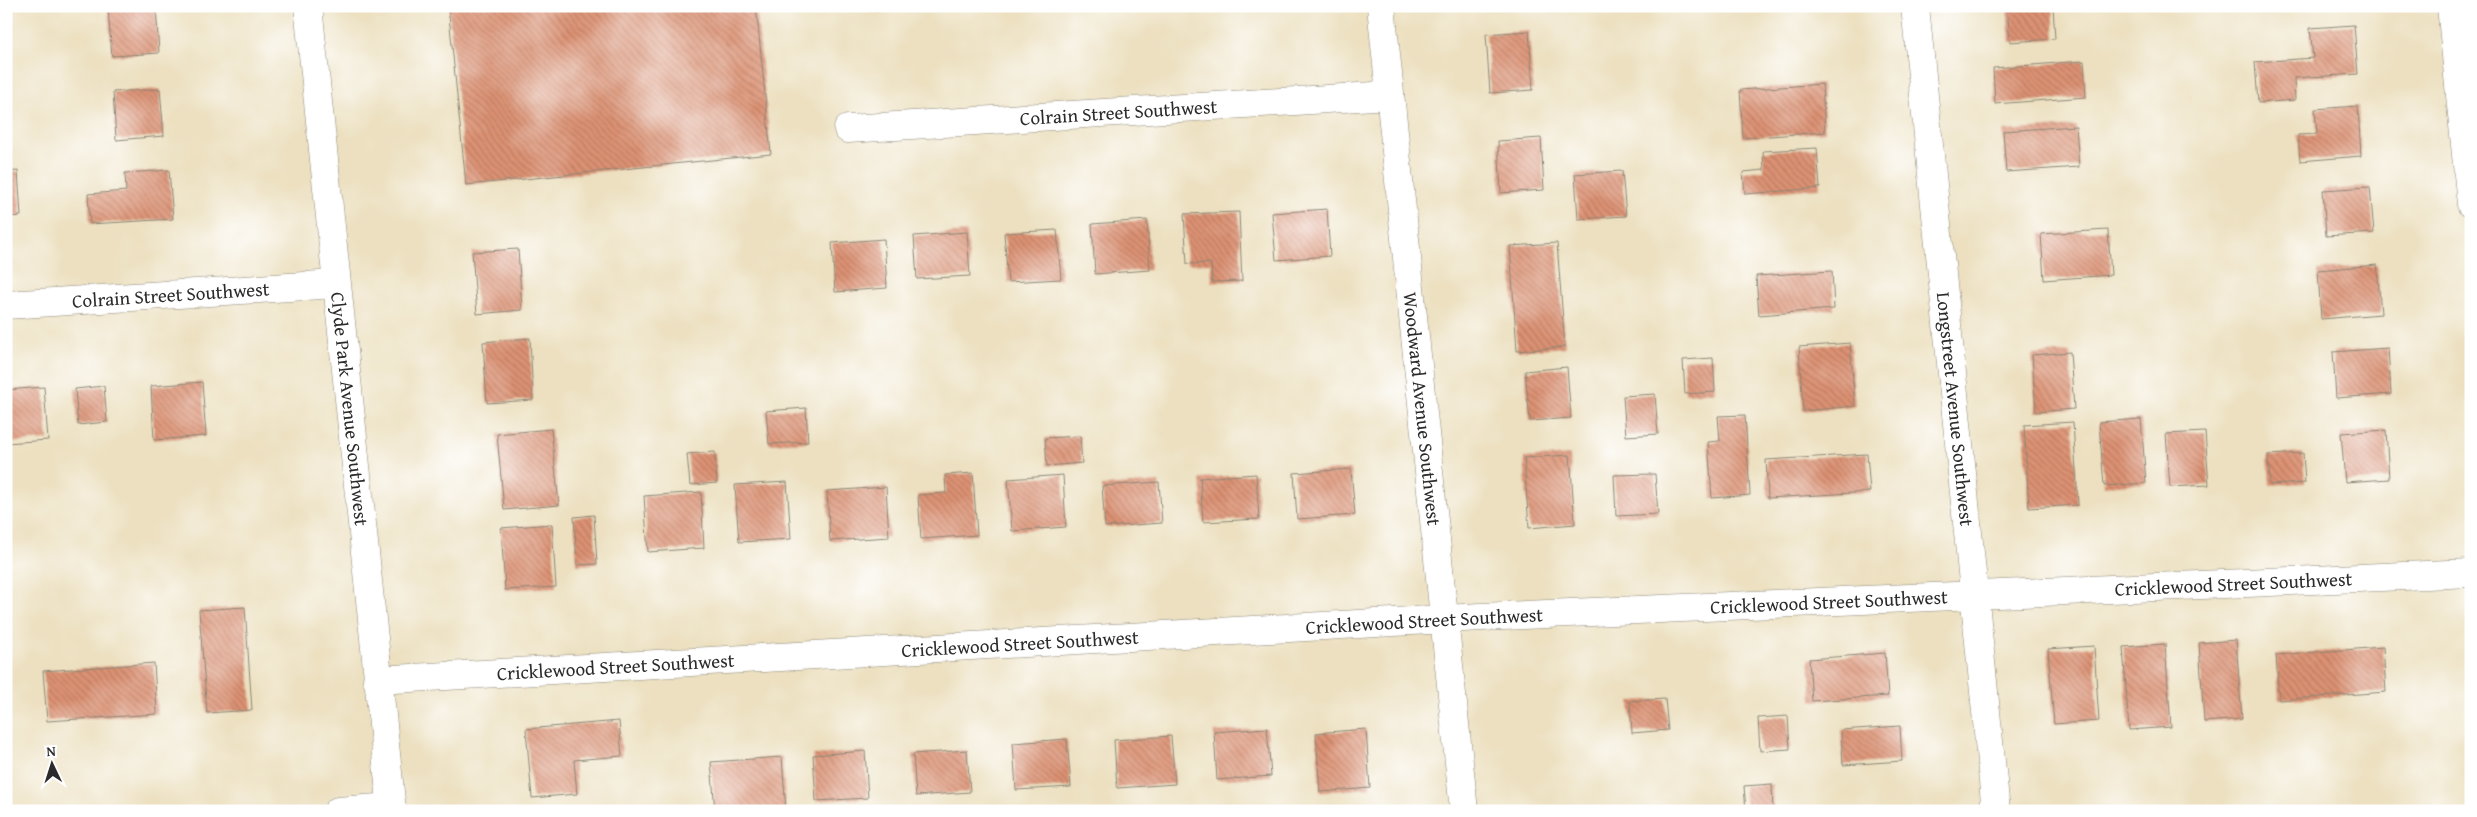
<svg xmlns="http://www.w3.org/2000/svg" width="2477" height="817" viewBox="0 0 2477 817" font-family="'Gentium Book Plus',serif">
	<defs>
		<pattern id="building-back-hatch" width="6" height="6" patternUnits="userSpaceOnUse" patternTransform="scale(1.25)"><rect width="6" height="6" fill="#dd9273"/><path d="M-1 5l2 2M0 0l6 6M5-1l2 2" fill="none" stroke="#b3775f"/></pattern>
	</defs>
	<rect width="100%" height="100%" fill="#fff"/>
	<filter id="ink" filterUnits="userSpaceOnUse"><feTurbulence type="fractalNoise" baseFrequency=".02" numOctaves="2"/><feDisplacementMap in="SourceGraphic" scale="10" xChannelSelector="R" yChannelSelector="G"/><feConvolveMatrix kernelMatrix="1 2 1 2 8 2 1 2 1" color-interpolation-filters="sRGB"/></filter>
	<filter id="wash" filterUnits="userSpaceOnUse"><feTurbulence type="fractalNoise" baseFrequency=".0096" numOctaves="4" result="noise"/><feDisplacementMap in="SourceGraphic" scale="20" xChannelSelector="R" yChannelSelector="G"/><feGaussianBlur stdDeviation="1.12" result="paint"/><feColorMatrix in="noise" values="0 0 0 0 0 0 0 0 0 0 0 0 0 0 0 0 0 1.4 0 .05"/><feComposite in="paint" operator="in"/></filter>
	<g filter="url(#wash)">
		<rect width="100%" height="100%" fill="#ece0c0"/>
		<g id="blocks">
			<!-- building -->
			<path fill="url(#building-back-hatch)" d="M156 6 159 53 112 56 108 10Z
				M448 6H756L771 154 466 185Z
				M867 6H918V8L868 11Z
				M2007 6H2053L2055 39 2010 42Z
				M2354 25 2358 74 2294 78 2295 100 2258 103 2255 62 2313 58 2310 28Z
				M1529 31 1533 90 1490 93 1486 34Z
				M2084 61 2086 97 1995 104 1993 68Z
				M1822 84 1825 132 1743 138 1740 90Z
				M160 89 164 136 116 140 113 92Z
				M2358 106 2361 156 2300 161 2298 135 2317 134 2315 109Z
				M2076 126 2079 167 2006 172 2003 131Z
				M1541 138 1544 190 1501 193 1498 141Z
				M1817 148 1820 188 1745 194 1743 172 1764 170 1763 151Z
				M169 170 173 219 90 224 88 194 126 191 125 173Z
				M18 171 21 216 6 217V172Z
				M1622 171 1626 216 1578 219 1575 174Z
				M2370 187 2374 233 2326 236 2323 190Z
				M1327 209 1330 256 1276 260 1272 213Z
				M1239 212 1242 281 1212 282 1211 263 1187 264 1184 214Z
				M1147 220 1150 270 1095 274 1092 224Z
				M1057 230 1061 279 1008 282 1004 233Z
				M2108 230 2111 275 2044 280 2041 234Z
				M967 232 970 276 917 279 914 236Z
				M884 239 887 288 835 292 832 243Z
				M1557 243 1565 347 1517 351 1510 246Z
				M518 249 522 310 477 314 472 252Z
				M2377 265 2381 314 2321 319 2318 270Z
				M1832 271 1834 309 1759 315 1756 276Z
				M530 338 533 400 487 403 483 342Z
				M1850 343 1855 406 1803 411 1799 347Z
				M2388 348 2391 394 2336 398 2333 352Z
				M2070 352 2074 409 2036 412 2032 355Z
				M1713 358 1715 392 1685 394 1683 360Z
				M1567 367 1571 418 1530 421 1525 371Z
				M202 382 206 436 154 440 151 386Z
				M104 386 107 422 78 425 75 389Z
				M44 387 48 440 6 443V390Z
				M1655 394 1658 434 1626 436 1623 396Z
				M806 408 808 442 769 444 766 411Z
				M1745 415 1750 495 1712 498 1708 442 1720 441 1718 416Z
				M2141 419 2146 483 2104 486 2099 422Z
				M2073 422 2078 505 2029 508 2024 425Z
				M551 429 559 505 504 510 497 434Z
				M2386 430 2389 479 2345 482 2341 433Z
				M2205 432 2209 485 2170 487 2166 434Z
				M1080 436 1082 463 1047 466 1045 438Z
				M715 452 717 483 690 485 687 454Z
				M2303 453 2305 483 2270 485 2268 455Z
				M1867 454 1870 492 1768 498 1766 460Z
				M1570 455 1575 524 1529 528 1524 458Z
				M1351 469 1355 515 1297 519 1294 473Z
				M973 473 977 535 921 539 918 495 946 493 945 475Z
				M1256 474 1259 519 1203 522 1200 478Z
				M1655 474 1658 514 1616 516 1614 475Z
				M1063 475 1066 527 1012 531 1008 479Z
				M787 482 791 539 739 542 735 485Z
				M1159 482 1162 523 1105 527 1102 486Z
				M886 487 889 537 830 541 827 491Z
				M701 492 704 548 648 552 644 496Z
				M594 515 597 564 577 565 574 517Z
				M552 524 556 587 505 590 501 528Z
				M245 607 252 710 207 713 199 610Z
				M2236 640 2242 719 2204 722 2199 643Z
				M2165 644 2171 727 2129 730 2123 647Z
				M2094 646 2099 721 2054 724 2048 649Z
				M2383 647 2386 692 2279 700 2276 655Z
				M1885 653 1888 696 1812 701 1809 659Z
				M154 663 157 714 47 721 43 671Z
				M1665 699 1668 730 1632 733 1630 701Z
				M1788 716 1790 749 1760 751 1758 718Z
				M619 721 622 756 574 760 577 794 532 798 526 729Z
				M1900 726 1902 761 1843 765 1841 730Z
				M1267 728 1271 776 1217 780 1214 732Z
				M1366 729 1370 788 1320 792 1316 733Z
				M1171 736 1175 784 1117 788 1114 740Z
				M1067 739 1071 787 1016 790 1013 743Z
				M967 750 970 792 916 796 913 754Z
				M865 751 868 798 816 801 813 755Z
				M782 757 786 811H715L711 762Z
				M1772 784 1773 811H1746L1744 786Z"/>
		</g>
	</g>
	<g filter="url(#ink)">
		<use href="#blocks" fill-opacity="0" stroke="#8c8676" stroke-width="1"/>
		<g fill="none" stroke-linecap="round" stroke-linejoin="round">
			<defs>
				<g id="minor">
					<path id="s1" d="M1381 6 1464 811"/>
					<path id="s2" d="M1915 6 1996 811"/>
					<path d="M2451 6 2471 204"/>
					<path id="s3" d="M848 129 1390 95"/>
					<path id="s4" d="M6 305 336 284"/>
					<path id="s5" d="M377 680 1481 617 2471 573"/>
					<path d="M338 811 392 807"/>
				</g>
				<g id="secondary">
					<path id="s6" d="M308 6 392 811"/>
				</g>
			</defs>
			<!-- minor casing -->
			<use href="#minor" stroke="#8c8676" stroke-width="29"/>
			<!-- secondary casing -->
			<use href="#secondary" stroke="#8c8676" stroke-width="29"/>
			<!-- minor -->
			<use href="#minor" stroke="#fff" stroke-width="28"/>
			<!-- secondary -->
			<use href="#secondary" stroke="#fff" stroke-width="28"/>
		</g>
	</g>
	<g text-anchor="middle" stroke-width="4" stroke-linejoin="round" paint-order="stroke">
		<!-- street labels -->
		<g font-size="19" fill="#2b2b2b" stroke="#fff">
			<text dy="7" stroke="none"><textPath href="#s3" startOffset="271">Colrain Street Southwest</textPath></text>
			<text dy="7" stroke="none"><textPath href="#s4" startOffset="165">Colrain Street Southwest</textPath></text>
			<text dy="7" stroke="none"><textPath href="#s1" startOffset="405">Woodward Avenue Southwest</textPath></text>
			<text dy="7" stroke="none"><textPath href="#s2" startOffset="405">Longstreet Avenue Southwest</textPath></text>
			<text dy="7" stroke="none"><textPath href="#s6" startOffset="405">Clyde Park Avenue Southwest</textPath></text>
			<text dy="7" stroke="none"><textPath href="#s5" startOffset="1859">Cricklewood Street Southwest</textPath></text>
			<text dy="7" stroke="none"><textPath href="#s5" startOffset="1454">Cricklewood Street Southwest</textPath></text>
			<text dy="7" stroke="none"><textPath href="#s5" startOffset="1049">Cricklewood Street Southwest</textPath></text>
			<text dy="7" stroke="none"><textPath href="#s5" startOffset="644">Cricklewood Street Southwest</textPath></text>
			<text dy="7" stroke="none"><textPath href="#s5" startOffset="239">Cricklewood Street Southwest</textPath></text>
		</g>
	</g>
	<!-- margin -->
	<rect width="2477" height="817" fill="none" stroke="#fff" stroke-width="25"/>
	<!-- north arrow -->
	<g transform="translate(52 764) rotate(356)" stroke="#ffffff" stroke-width="4" paint-order="stroke">
	<path d="M0-4L9 19L0 12L-9 19Z" fill="#2b2b2b"/>
	<text y="-8" font-size="14" font-weight="bold" text-anchor="middle" fill="#2b2b2b">N</text>
	</g>
</svg>
